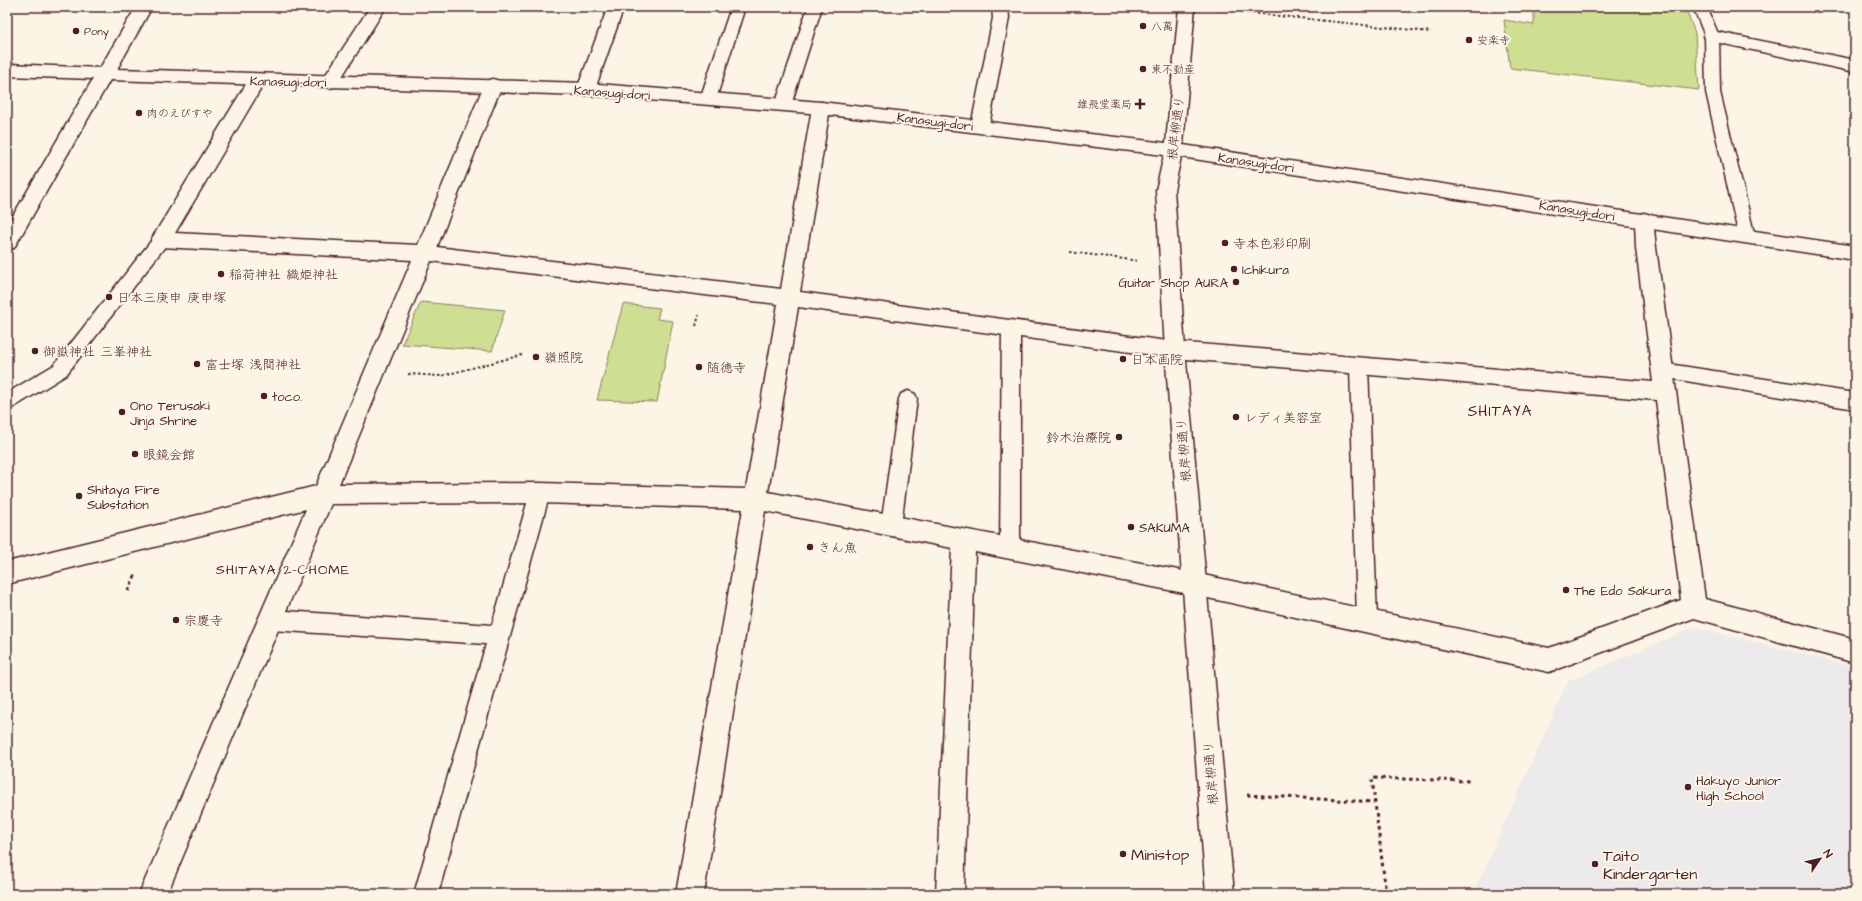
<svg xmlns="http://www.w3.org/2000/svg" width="1862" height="901" viewBox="0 0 1862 901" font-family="'Architects Daughter','Klee One',sans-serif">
	<rect width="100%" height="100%" fill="#fcf5e5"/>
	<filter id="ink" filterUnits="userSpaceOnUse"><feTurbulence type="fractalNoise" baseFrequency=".025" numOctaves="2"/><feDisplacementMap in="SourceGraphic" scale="8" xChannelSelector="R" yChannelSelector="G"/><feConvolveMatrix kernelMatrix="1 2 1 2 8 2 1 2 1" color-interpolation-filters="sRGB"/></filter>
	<g filter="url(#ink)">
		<!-- built -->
		<path fill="#edeaeb" d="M1695 627 1855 667V894H1473L1568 681Z"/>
		<!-- green -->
		<path fill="#cede92" stroke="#8c7e5e" d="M1534 7H1685L1695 33 1699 90 1510 68 1504 20 1534 25Z
			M421 302 505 310 492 351 402 344Z
			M623 304 660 308 657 319 673 321 657 402 597 400Z"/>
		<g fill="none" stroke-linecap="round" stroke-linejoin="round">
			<defs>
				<path id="service" d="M731 7H745L716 99 713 103 708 104 703 103 700 99Z
					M808 7H822L791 105 788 109 783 110 778 109 775 105Z
					M1693 7H1707L1719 36 1720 92 1755 237 1753 241 1747 243 1741 241 1739 237 1706 92 1705 36Z
					M161 234 167 236 169 240 167 244 66 375 14 407 7 410V393L54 365 155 236Z
					M1011 321 1017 323 1020 328V549L1017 555 1010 558 1003 555 1000 549 1002 328 1005 323Z
					M1359 358 1365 360 1368 365 1377 620 1374 627 1367 630 1360 627 1357 620 1350 365 1353 360Z
					M1662 363 1855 393V409L1662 377 1656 375 1653 370 1656 365Z
					M908 391 915 394 917 399 901 526 898 532 891 535 884 532 881 526 899 399 901 394Z
					M540 484 547 487 550 493 438 894H414L486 644 271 630 264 627 261 620 264 613 271 610 492 625 530 493 533 487Z"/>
				<path id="minor" d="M370 7H386L336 86 330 88 324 86 321 82Z
					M608 7H624L595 89 592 93 586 95 580 93 577 89Z
					M992 7H1008L1009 18 989 126 986 130 980 132 974 130 971 126 993 18Z
					M1712 31 1855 60V72L1706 40 1704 36 1706 32Z
					M257 74 263 76 266 80 175 233 418 245 484 85 487 81 493 79 499 81 502 85 437 247 781 289 812 108 815 104 821 102 827 104 830 108 800 292 1175 342 1653 382 1636 248 1635 220 1637 215 1644 213 1651 215 1653 220 1656 248 1705 599 1855 639V663L1694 618 1549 672 1194 595 975 552 964 894H936L952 548 765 511 704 894H676L743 509 540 503 331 504 167 894H139L306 509 7 584V562L316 486 412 260 161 247 154 245 151 240 154 235 251 76ZM431 261 778 304 746 489 540 483 339 484ZM798 307 1175 358 1656 400 1681 600 1549 648 1194 573 768 492Z"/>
				<path id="tertiary" d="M136 7H152L117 69 586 83 821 102 1166 143 1179 7H1195L1183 145 1855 246V260L1181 157 1174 190 1185 350 1234 894H1206L1165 350 1156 190 1164 155 821 114 586 95 110 80 14 248 7 250V226L93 79 7 76V64L100 68Z"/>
			</defs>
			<!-- service casing -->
			<use href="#service" stroke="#4a1f2b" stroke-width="3"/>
			<!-- minor casing -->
			<use href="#minor" stroke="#4a1f2b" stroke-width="3"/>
			<!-- tertiary casing -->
			<use href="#tertiary" stroke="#4a1f2b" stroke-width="3"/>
			<!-- path-far1 -->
			<path stroke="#4a1f2b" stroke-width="2" stroke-dasharray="2.5 2.5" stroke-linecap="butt" d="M1217 10H1227
				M1242 12 1431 32
				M1070 252 1139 261
				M696 326 699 315
				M408 374 441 376 522 355"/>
			<!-- path -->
			<path stroke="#4a1f2b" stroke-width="3" stroke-dasharray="3.5 3.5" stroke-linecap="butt" d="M128 591 136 574
				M1247 795 1375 802
				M1386 894 1372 778 1470 781"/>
			<!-- service -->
			<use href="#service" fill="#fcf5e5" fill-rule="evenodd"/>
			<!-- minor -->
			<use href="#minor" fill="#fcf5e5" fill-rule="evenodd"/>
			<!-- tertiary -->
			<use href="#tertiary" fill="#fcf5e5" fill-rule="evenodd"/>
		</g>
	</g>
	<!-- markers -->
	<g fill="#4a1f2b" stroke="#fcf5e5" stroke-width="1.5">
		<circle cx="1143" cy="26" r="4"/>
		<circle cx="76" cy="31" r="4"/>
		<circle cx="1469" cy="40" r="4"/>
		<circle cx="1143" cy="69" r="4"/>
		<path d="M1138 98h4v4h4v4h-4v4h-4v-4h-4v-4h4z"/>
		<circle cx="139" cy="113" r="4"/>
		<circle cx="1225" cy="243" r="4"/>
		<circle cx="1234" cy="269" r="4"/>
		<circle cx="221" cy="274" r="4"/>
		<circle cx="1236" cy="282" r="4"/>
		<circle cx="109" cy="297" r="4"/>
		<circle cx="35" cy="351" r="4"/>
		<circle cx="536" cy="357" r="4"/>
		<circle cx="1123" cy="359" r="4"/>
		<circle cx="197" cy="364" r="4"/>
		<circle cx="699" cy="367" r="4"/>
		<circle cx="264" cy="396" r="4"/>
		<circle cx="122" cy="412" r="4"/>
		<circle cx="1236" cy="417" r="4"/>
		<circle cx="1119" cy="437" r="4"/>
		<circle cx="135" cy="454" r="4"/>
		<circle cx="79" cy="496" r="4"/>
		<circle cx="1131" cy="527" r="4"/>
		<circle cx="810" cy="547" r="4"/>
		<circle cx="1566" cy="590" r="4"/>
		<circle cx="176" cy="620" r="4"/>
		<circle cx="1688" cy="787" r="4"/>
		<circle cx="1123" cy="854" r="4"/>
		<circle cx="1595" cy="864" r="4"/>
	</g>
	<g text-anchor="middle" stroke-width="4" stroke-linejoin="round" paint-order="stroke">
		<!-- far-poi labels -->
		<g font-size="11" fill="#4a1f2b" stroke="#fcf5e5" text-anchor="start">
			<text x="1151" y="30">八萬</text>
			<text x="84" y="35">Pony</text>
			<text x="1477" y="44">安楽寺</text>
			<text x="1151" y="73">東不動産</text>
			<text x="1132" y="108" text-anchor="end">雄飛堂薬局</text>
			<text x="147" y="117">肉のえびすや</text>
		</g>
		<!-- street labels -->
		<g font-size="13" fill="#4a1f2b" stroke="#fcf5e5">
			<text transform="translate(288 81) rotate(1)" y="5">Kanasugi-dori</text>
			<text transform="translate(612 92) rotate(4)" y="5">Kanasugi-dori</text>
			<text transform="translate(935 121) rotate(7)" y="5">Kanasugi-dori</text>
			<text transform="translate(1175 128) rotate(-83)" y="5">根岸柳通り</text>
			<text transform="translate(1256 162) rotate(8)" y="5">Kanasugi-dori</text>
			<text transform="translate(1577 210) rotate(9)" y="5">Kanasugi-dori</text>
			<text transform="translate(1183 450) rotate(-95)" y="5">根岸柳通り</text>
			<text transform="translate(1210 773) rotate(-95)" y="5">根岸柳通り</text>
		</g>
		<!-- poi labels -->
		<g font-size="13" fill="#4a1f2b" stroke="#fcf5e5" text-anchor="start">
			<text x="1233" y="248">寺本色彩印刷</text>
			<text x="1242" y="274">Ichikura</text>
			<text x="229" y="279">稲荷神社 織姫神社</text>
			<text x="1228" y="287" text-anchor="end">Guitar Shop AURA</text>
			<text x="117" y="302">日本三庚申 庚申塚</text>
			<text x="43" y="356">御嶽神社 三峯神社</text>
			<text x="544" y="362">嶺照院</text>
			<text x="1131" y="364">日本画院</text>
			<text x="205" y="369">富士塚 浅間神社</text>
			<text x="707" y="372">随徳寺</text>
			<text x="272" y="401">toco.</text>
			<text x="130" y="410">Ono Terusaki<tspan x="130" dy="15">Jinja Shrine</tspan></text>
			<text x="1244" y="422">レディ美容室</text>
			<text x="1111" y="442" text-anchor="end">鈴木治療院</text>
			<text x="143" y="459">眼鏡会館</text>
			<text x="87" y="494">Shitaya Fire<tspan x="87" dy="15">Substation</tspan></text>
			<text x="1139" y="532">SAKUMA</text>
			<text x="818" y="552">きん魚</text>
			<text x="1574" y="595">The Edo Sakura</text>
			<text x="184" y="625">宗慶寺</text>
			<text x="1696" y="785">Hakuyo Junior<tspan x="1696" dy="15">High School</tspan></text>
		</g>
		<!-- neighbourhood labels -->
		<g font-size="14" letter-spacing="1" fill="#4a1f2b" stroke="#fcf5e5">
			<text x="283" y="574">SHITAYA 2-CHOME</text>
		</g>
		<!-- quarter labels -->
		<g font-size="15" letter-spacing="1" fill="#4a1f2b" stroke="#fcf5e5">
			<text x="1500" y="416">SHITAYA</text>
		</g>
		<!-- near-poi labels -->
		<g font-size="16" fill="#4a1f2b" stroke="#fcf5e5" text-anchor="start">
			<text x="1131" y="860">Ministop</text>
			<text x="1603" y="861">Taito<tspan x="1603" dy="18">Kindergarten</tspan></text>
		</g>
	</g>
	<!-- margin -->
	<rect width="1862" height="901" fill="none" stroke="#fcf5e5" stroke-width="24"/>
	<rect x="12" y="12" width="1838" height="877" fill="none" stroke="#4a1f2b" stroke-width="1.5" filter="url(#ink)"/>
	<!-- north arrow -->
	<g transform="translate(1820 859) rotate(56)" stroke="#fcf5e5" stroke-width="3" paint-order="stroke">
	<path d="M0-3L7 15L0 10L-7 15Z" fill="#4a1f2b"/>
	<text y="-6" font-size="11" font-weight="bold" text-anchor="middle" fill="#4a1f2b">N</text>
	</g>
</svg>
